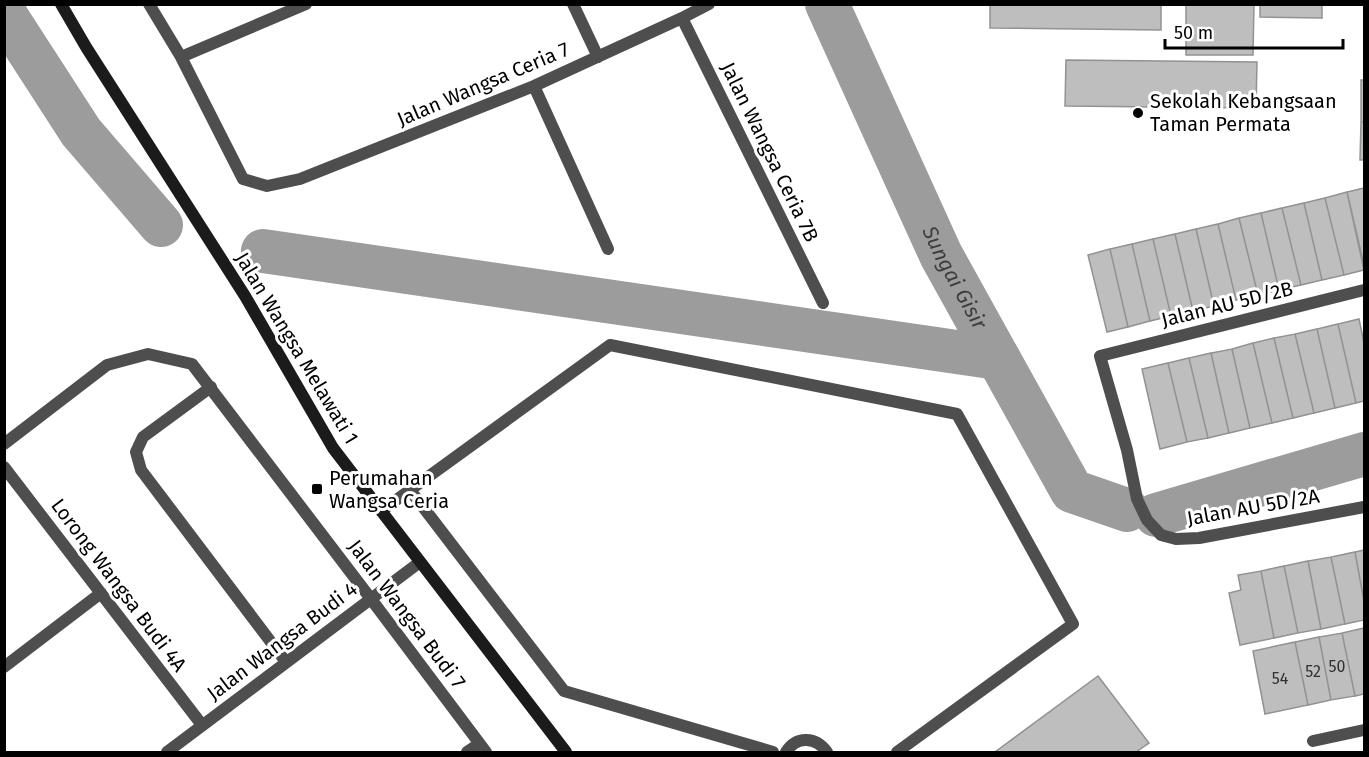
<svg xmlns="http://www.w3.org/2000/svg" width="1369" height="757" viewBox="0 0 1369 757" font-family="'Fira Sans',sans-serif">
	<rect width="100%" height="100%" fill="#fff"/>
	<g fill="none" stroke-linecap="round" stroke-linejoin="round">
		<!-- river -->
		<g stroke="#9c9c9c" stroke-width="44">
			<path id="s1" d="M827 4 941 255 1072 491 1127 510"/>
			<path d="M4 13 81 132 161 225"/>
			<path d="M263 251 998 358"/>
			<path d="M1156 515 1364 454"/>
		</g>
	</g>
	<!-- building -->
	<path fill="#bebebe" stroke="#929292" stroke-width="1.5" d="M990 4H1161V30L990 28Z
		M1186 4H1254L1253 55H1186Z
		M1260 4H1322V18L1260 17Z
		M1066 60 1257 62 1256 108 1065 106Z
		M1361 80H1364V122H1361Z
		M1361 122H1364V160H1360Z
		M1364 188V265L1347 192Z
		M1347 192 1364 270 1344 275 1325 198Z
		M1325 198 1344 275 1322 280 1304 203Z
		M1304 203 1322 280 1301 285 1282 208Z
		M1282 208 1301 285 1279 290 1261 213Z
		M1261 213 1279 290 1258 295 1239 218Z
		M1239 218 1258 295 1236 300 1218 224Z
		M1218 224 1236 300 1214 306 1196 229Z
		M1196 229 1214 306 1193 311 1175 234Z
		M1175 234 1193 311 1171 316 1153 239Z
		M1153 239 1171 316 1150 321 1132 244Z
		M1132 244 1150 321 1128 327 1110 249Z
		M1110 249 1128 327 1107 332 1088 255Z
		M1359 319 1364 343V401L1356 403 1338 324Z
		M1338 324 1356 403 1335 408 1317 329Z
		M1317 329 1335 408 1314 413 1295 334Z
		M1295 334 1314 413 1293 418 1274 338Z
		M1274 338 1293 418 1272 423 1253 343Z
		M1253 343 1272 423 1250 428 1232 349Z
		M1232 349 1250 428 1229 433 1211 353Z
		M1211 353 1229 433 1208 438 1189 358Z
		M1189 358 1208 438 1187 442 1168 363Z
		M1168 363 1187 442 1160 449 1142 369Z
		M1364 550V601L1355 552Z
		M1355 552 1364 601V620L1345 624 1331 557Z
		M1331 557 1345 624 1321 629 1308 561Z
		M1308 561 1321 629 1298 633 1284 566Z
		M1284 566 1298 633 1274 638 1261 571Z
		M1261 571 1274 638 1240 645 1229 593 1241 590 1238 575Z
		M1364 628V694L1355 696 1342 633Z
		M1342 633 1355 696 1331 700 1319 637Z
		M1319 637 1331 700 1308 705 1295 642Z
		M1295 642 1308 705 1265 714 1253 651Z
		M1098 676 1149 743 1136 752H995Z"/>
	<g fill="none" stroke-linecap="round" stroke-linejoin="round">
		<!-- lane -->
		<path stroke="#4e4e4e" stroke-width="12" d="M211 387 143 437 136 452 141 470 286 662
			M381 511 410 490
			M773 752 564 691 410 490 610 345 957 414 1073 624 897 752
			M786 752C797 735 816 737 827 752"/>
		<!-- street -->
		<path stroke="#4e4e4e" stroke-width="12" d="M149 4 181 57 243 179 267 186 300 179 534 86 682 18 709 4
			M573 4 598 57
			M682 18 823 303
			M181 57 306 4
			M534 86 608 249
			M1364 290 1100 356 1127 450 1137 499 1147 520 1161 535 1176 539 1199 538 1364 507
			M4 444 107 365 148 354 192 364 371 599 486 752
			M4 467 202 725
			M4 667 101 593
			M1313 741 1364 730
			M167 752 420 562
			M467 752 479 744"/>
		<!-- secondary -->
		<path stroke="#1b1b1b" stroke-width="12" d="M61 4 86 47 245 296 333 448 566 752"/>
	</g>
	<!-- markers -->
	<g fill="#000" stroke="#fff" stroke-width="2">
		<circle cx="1138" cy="113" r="6"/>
		<rect x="311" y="483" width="12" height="12" rx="3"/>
	</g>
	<g text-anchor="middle" stroke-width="6" stroke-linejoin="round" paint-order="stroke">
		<!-- number labels -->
		<g font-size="16" fill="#303030">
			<text x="1337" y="672">50</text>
			<text x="1313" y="677">52</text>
			<text x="1280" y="684">54</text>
		</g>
		<!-- street labels -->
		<g font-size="20" fill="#000" stroke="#fff">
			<text transform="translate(483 84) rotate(-23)" y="7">Jalan Wangsa Ceria 7</text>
			<text transform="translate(770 152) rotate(64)" y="7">Jalan Wangsa Ceria 7B</text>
			<text transform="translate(1227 304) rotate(-14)" y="7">Jalan AU 5D/2B</text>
			<text transform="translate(297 348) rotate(59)" y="7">Jalan Wangsa Melawati 1</text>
			<text transform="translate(1253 507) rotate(-10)" y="7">Jalan AU 5D/2A</text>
			<text transform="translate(119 585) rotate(53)" y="7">Lorong Wangsa Budi 4A</text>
			<text transform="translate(407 614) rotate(53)" y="7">Jalan Wangsa Budi 7</text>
			<text transform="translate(282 641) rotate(-37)" y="7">Jalan Wangsa Budi 4</text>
		</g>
		<!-- poi labels -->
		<g font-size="20" fill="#000" stroke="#fff" text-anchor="start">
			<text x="1150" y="108">Sekolah Kebangsaan<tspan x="1150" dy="23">Taman Permata</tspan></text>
			<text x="329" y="485">Perumahan<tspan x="329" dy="23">Wangsa Ceria</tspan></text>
		</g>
		<!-- water labels -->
		<g font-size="21" font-style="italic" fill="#3d3d3d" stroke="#fff">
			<text dy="7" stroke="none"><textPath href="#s1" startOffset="302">Sungai Gisir</textPath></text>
		</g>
	</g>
	<!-- border -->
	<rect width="1369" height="757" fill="none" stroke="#000000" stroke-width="12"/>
	<!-- scale -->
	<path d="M1165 39v9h178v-9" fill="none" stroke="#000000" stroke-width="3"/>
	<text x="1174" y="39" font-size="18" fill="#000000" stroke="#ffffff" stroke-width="4.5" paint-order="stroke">50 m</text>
</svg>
